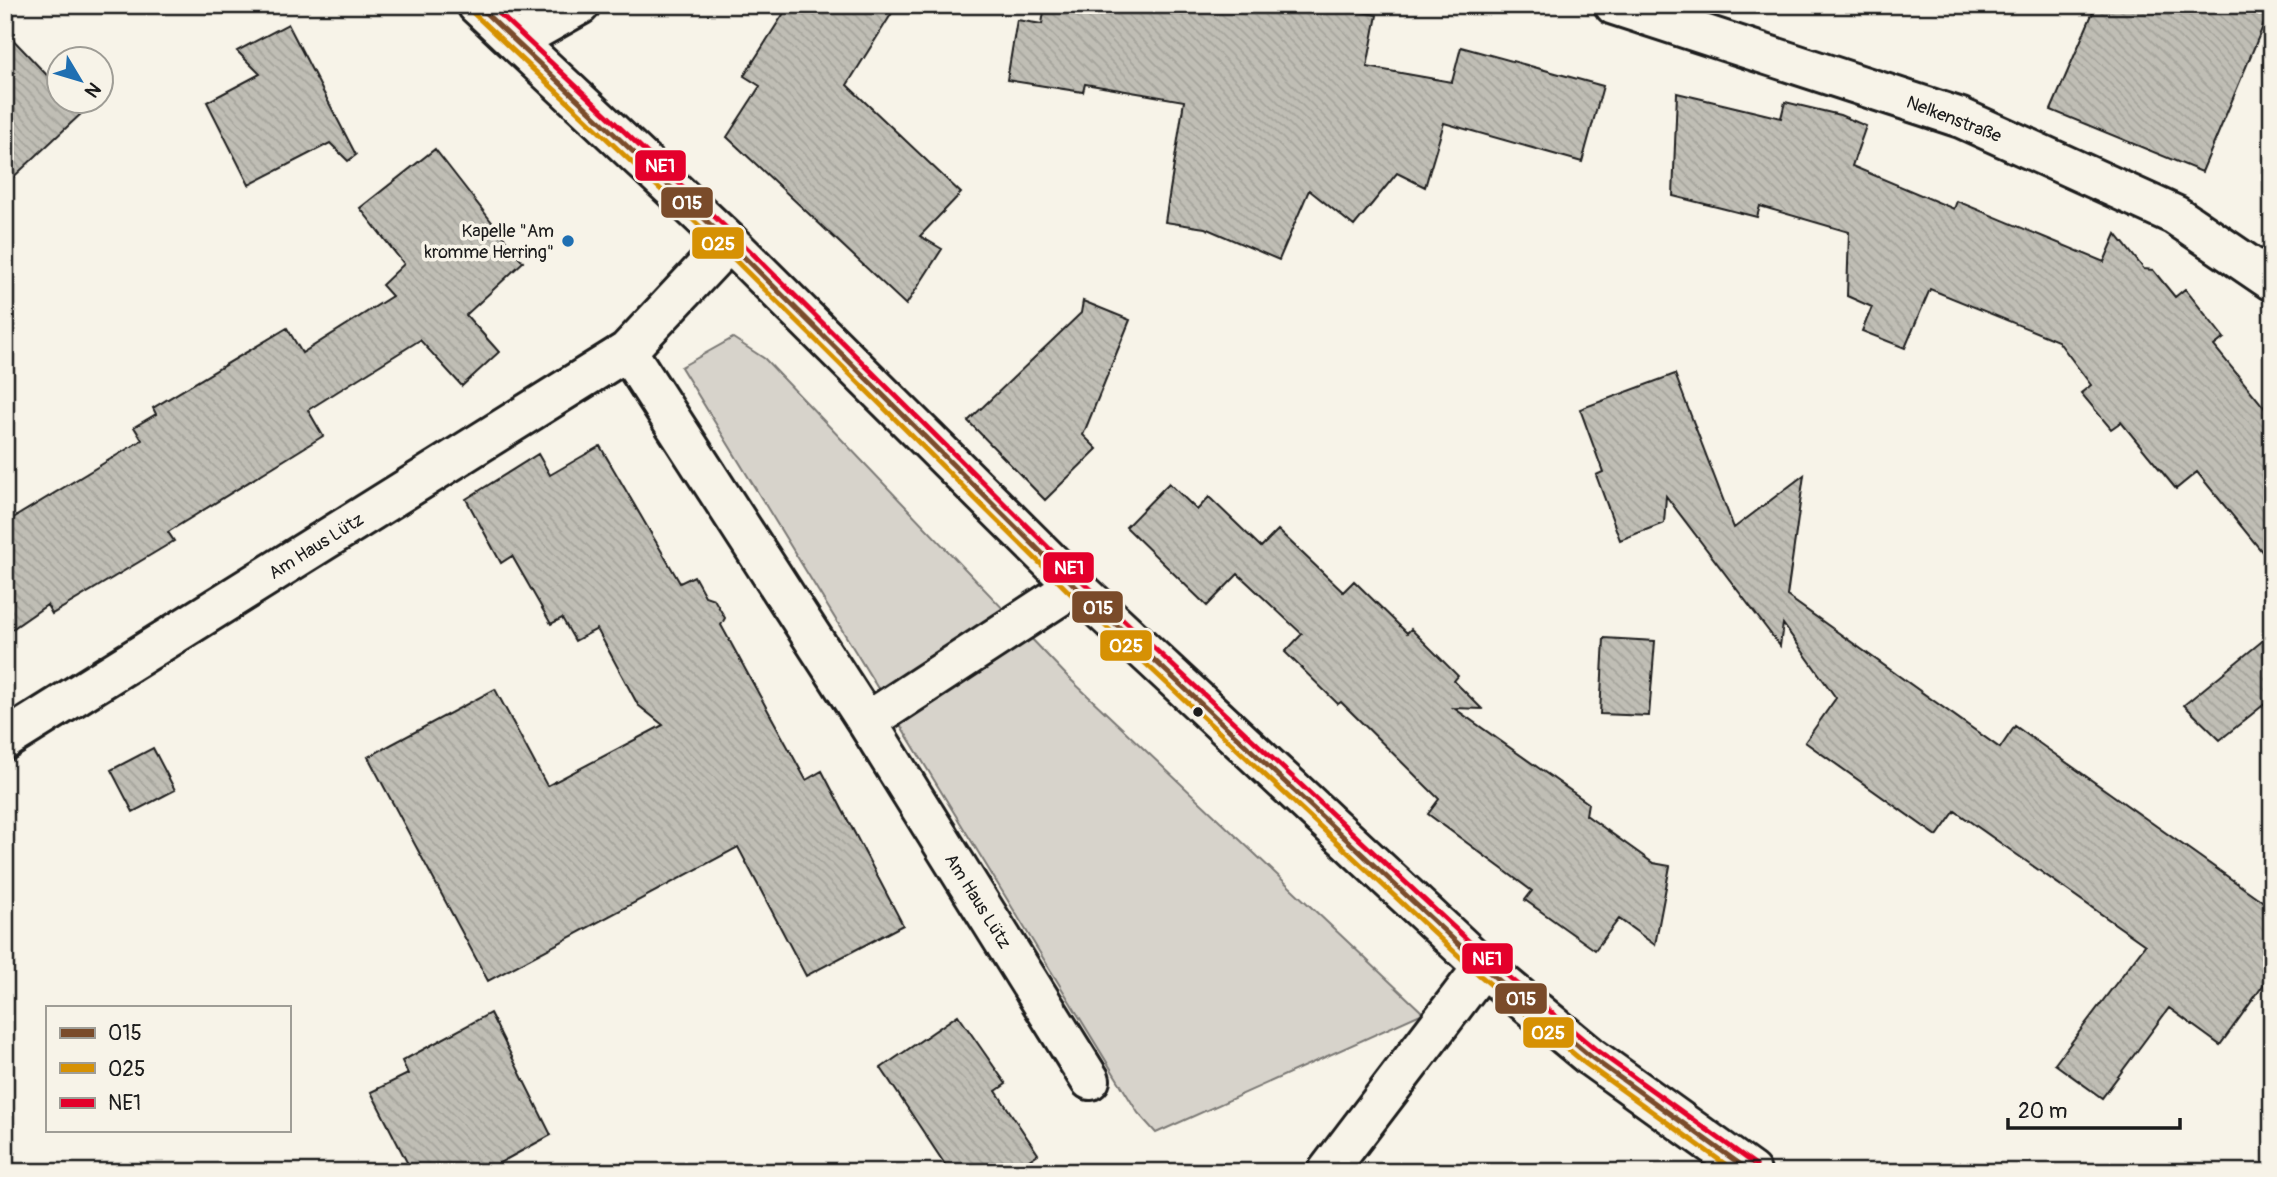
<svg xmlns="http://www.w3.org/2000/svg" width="2277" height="1177" viewBox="0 0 2277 1177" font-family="Pangolin,sans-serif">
	<defs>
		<pattern id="building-back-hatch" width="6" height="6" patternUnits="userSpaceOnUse" patternTransform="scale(1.75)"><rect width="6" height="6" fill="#c0beb5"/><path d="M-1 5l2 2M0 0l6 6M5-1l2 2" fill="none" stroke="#a4a39b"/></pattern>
	</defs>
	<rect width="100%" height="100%" fill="#f7f3e8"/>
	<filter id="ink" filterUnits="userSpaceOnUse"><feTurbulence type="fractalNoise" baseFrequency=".0143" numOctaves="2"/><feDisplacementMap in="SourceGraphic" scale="14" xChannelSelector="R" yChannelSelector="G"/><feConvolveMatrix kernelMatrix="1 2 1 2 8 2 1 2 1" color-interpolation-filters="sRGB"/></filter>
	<g filter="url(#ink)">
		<!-- grass -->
		<path fill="#d7d3cb" stroke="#7a7874" stroke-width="2" d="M733 338 765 359 1069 678 1423 1013 1156 1133 1138 1113 681 367Z"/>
		<!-- building -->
		<path fill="url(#building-back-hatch)" stroke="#1c1c1c" stroke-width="2" d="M789 5H897L847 85 961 193 920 236 942 249 906 305 727 137 760 86 744 76Z
			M1045 5H1325L1377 15 1367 67 1452 82 1461 47 1603 86 1582 162 1444 123 1425 187 1397 173 1354 226 1309 190 1279 260 1205 228 1165 222 1184 101 1085 84 1083 92 1007 80 1017 20 1042 24Z
			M2096 5H2272L2202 172 2051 110Z
			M288 24 356 155 348 161 330 143 249 185 207 102 260 74 237 51Z
			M5 31 60 89V102H71L82 113 5 185Z
			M1677 93 1781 118 1785 102 1840 115 1866 126 1852 166 1954 209 1957 201 2104 262 2116 234 2144 269 2153 270 2175 297 2185 289 2224 338 2214 346 2272 417V564L2197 472 2176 489 2121 422 2111 429 2081 393 2091 385 2058 341 1930 289 1905 348 1862 331 1872 307 1847 296 1849 232 1760 206 1757 217 1673 196Z
			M435 149 523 262 466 315 499 352 462 386 420 340 308 410 323 436 168 532 174 541 52 614 47 605 5 634V523L142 440 134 427 156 414 153 408 287 328 302 353 392 296 382 285 404 264 360 208Z
			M1083 301 1130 320 1083 435 1097 449 1045 500 968 421 1081 313Z
			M1675 374 1734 528 1804 475 1787 596 2000 748 2015 726 2272 908V973L2220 1045 2169 1008 2102 1098 2055 1064 2145 945 1955 811 1937 836 1805 742 1836 698 1783 624 1780 646 1666 496 1664 523 1620 540 1596 475 1603 472 1580 409Z
			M600 446 680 583 694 576 705 596 714 599 725 618 721 625 806 780 822 771 903 925 806 976 738 847 488 981 368 757 495 689 547 786 663 725 638 705 597 629 575 641 562 618 551 624 512 556 501 563 466 499 538 454 550 475Z
			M1169 483 1197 510 1209 497 1261 547 1278 530 1343 592 1354 581 1407 633 1411 629 1458 676 1454 681 1482 709 1454 708 1588 803 1586 815 1653 863 1670 866 1655 945 1619 919 1595 950 1525 900 1532 891 1428 814 1439 799 1341 702 1338 704 1285 652 1302 634 1238 574 1207 606 1126 527Z
			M2272 633V698L2220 740 2184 705Z
			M1604 638 1655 641 1649 716 1600 714Z
			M153 748 175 790 133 812 111 770Z
			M490 1013 551 1135 483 1172H412L371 1092 408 1074 402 1061Z
			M958 1015 1006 1084 996 1091 1038 1154 1011 1172H950L881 1068Z"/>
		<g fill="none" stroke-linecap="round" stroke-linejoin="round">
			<defs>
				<path id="minor" d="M477 5 729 242 1075 586 1483 967 1591 1057 1751 1172
					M1614 5 1961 118 2175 215 2272 281
					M516 41 580 5
					M627 351 867 722 1090 1080
					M867 722 1075 586
					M5 740 627 351 729 242
					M1327 1172 1483 967"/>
			</defs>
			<!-- minor casing -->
			<use href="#minor" stroke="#1c1c1c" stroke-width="44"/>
			<!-- minor -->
			<use href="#minor" stroke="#f7f3e8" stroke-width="38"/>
			<defs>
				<path id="bus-1" d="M477 5 729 242 1075 586 1483 967 1591 1057 1751 1172"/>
				<path id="bus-2" d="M471 11 723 248 1069 592 1477 973 1586 1064 1736 1172"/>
				<path id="bus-3" d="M490 5 735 236 1081 580 1489 960 1596 1050 1756 1165"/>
			</defs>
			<!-- bus-1 casing -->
			<use href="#bus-1" stroke="#f7f3e8" stroke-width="10"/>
			<!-- bus-2 casing -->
			<use href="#bus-2" stroke="#f7f3e8" stroke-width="10"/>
			<!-- bus-3 casing -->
			<use href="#bus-3" stroke="#f7f3e8" stroke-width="10"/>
			<!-- bus-1 -->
			<use href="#bus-1" stroke="#7a4b2a" stroke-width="5"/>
			<!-- bus-2 -->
			<use href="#bus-2" stroke="#d69104" stroke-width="5"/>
			<!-- bus-3 -->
			<use href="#bus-3" stroke="#e4002b" stroke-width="5"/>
		</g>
	</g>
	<!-- markers -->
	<circle fill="#1f6fb2" stroke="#f7f3e8" stroke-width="2.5" cx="568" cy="241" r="7"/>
	<circle fill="#1c1c1c" stroke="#f7f3e8" stroke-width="2.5" cx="1198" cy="712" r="6"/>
	<g text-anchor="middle" stroke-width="7" stroke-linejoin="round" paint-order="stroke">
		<!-- street labels -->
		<g font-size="18" fill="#1c1c1c" stroke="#f7f3e8">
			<text transform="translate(1954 119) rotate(21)" y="6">Nelkenstraße</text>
			<text transform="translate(316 546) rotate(-32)" y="6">Am Haus Lütz</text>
			<text transform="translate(978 901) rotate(58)" y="6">Am Haus Lütz</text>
		</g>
		<!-- poi labels -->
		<g font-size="18" fill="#1c1c1c" stroke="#f7f3e8" text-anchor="end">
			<text x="554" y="237">Kapelle "Am<tspan x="554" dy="21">kromme Herring"</tspan></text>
		</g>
	</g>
	<g stroke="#f7f3e8" stroke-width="2.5">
		<rect x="634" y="149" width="53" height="33" rx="7" fill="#e4002b"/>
		<rect x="660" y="186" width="54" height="33" rx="7" fill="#7a4b2a"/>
		<rect x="691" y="226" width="54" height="34" rx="7" fill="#d69104"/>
		<rect x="1042" y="551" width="53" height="33" rx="7" fill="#e4002b"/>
		<rect x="1071" y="590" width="53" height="34" rx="7" fill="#7a4b2a"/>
		<rect x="1099" y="629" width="54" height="33" rx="7" fill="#d69104"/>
		<rect x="1461" y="942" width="53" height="33" rx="7" fill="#e4002b"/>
		<rect x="1494" y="982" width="54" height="33" rx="7" fill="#7a4b2a"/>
		<rect x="1522" y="1016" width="53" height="33" rx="7" fill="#d69104"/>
	</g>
	<g font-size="19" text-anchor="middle" font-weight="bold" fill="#fff">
		<text x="660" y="172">NE1</text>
		<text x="687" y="209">015</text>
		<text x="718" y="250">025</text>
		<text x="1069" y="574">NE1</text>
		<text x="1098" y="614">015</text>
		<text x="1126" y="652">025</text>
		<text x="1487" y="965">NE1</text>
		<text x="1521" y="1005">015</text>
		<text x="1548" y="1039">025</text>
	</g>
	<!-- margin -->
	<rect width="2277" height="1177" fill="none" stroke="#f7f3e8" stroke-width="28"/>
	<rect x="14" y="14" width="2249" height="1149" fill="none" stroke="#1c1c1c" stroke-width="2.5" filter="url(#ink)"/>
	<!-- legend -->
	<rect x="46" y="1006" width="245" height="126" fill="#f7f3e8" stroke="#9f9d96" stroke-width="2"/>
	<rect x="60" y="1028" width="35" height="10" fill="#7a4b2a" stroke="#9f9d96" stroke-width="2"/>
	<text x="108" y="1040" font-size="21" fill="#1c1c1c">015</text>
	<rect x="60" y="1063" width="35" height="10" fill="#d69104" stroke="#9f9d96" stroke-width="2"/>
	<text x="108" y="1076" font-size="21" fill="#1c1c1c">025</text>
	<rect x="60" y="1098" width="35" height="10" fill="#e4002b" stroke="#9f9d96" stroke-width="2"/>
	<text x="108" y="1110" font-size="21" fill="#1c1c1c">NE1</text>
	<!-- north arrow -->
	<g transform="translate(80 80) rotate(128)"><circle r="33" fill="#f7f3e8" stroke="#9f9d96" stroke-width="2"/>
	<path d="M0-5L12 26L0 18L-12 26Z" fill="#1f6fb2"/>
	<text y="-10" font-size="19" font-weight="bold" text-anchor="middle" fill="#1c1c1c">N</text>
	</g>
	<!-- scale -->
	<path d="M2008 1118v10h172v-10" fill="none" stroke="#1c1c1c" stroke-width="3.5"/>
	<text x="2018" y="1118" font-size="21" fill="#1c1c1c" stroke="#f7f3e8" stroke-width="5" paint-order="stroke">20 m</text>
</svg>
